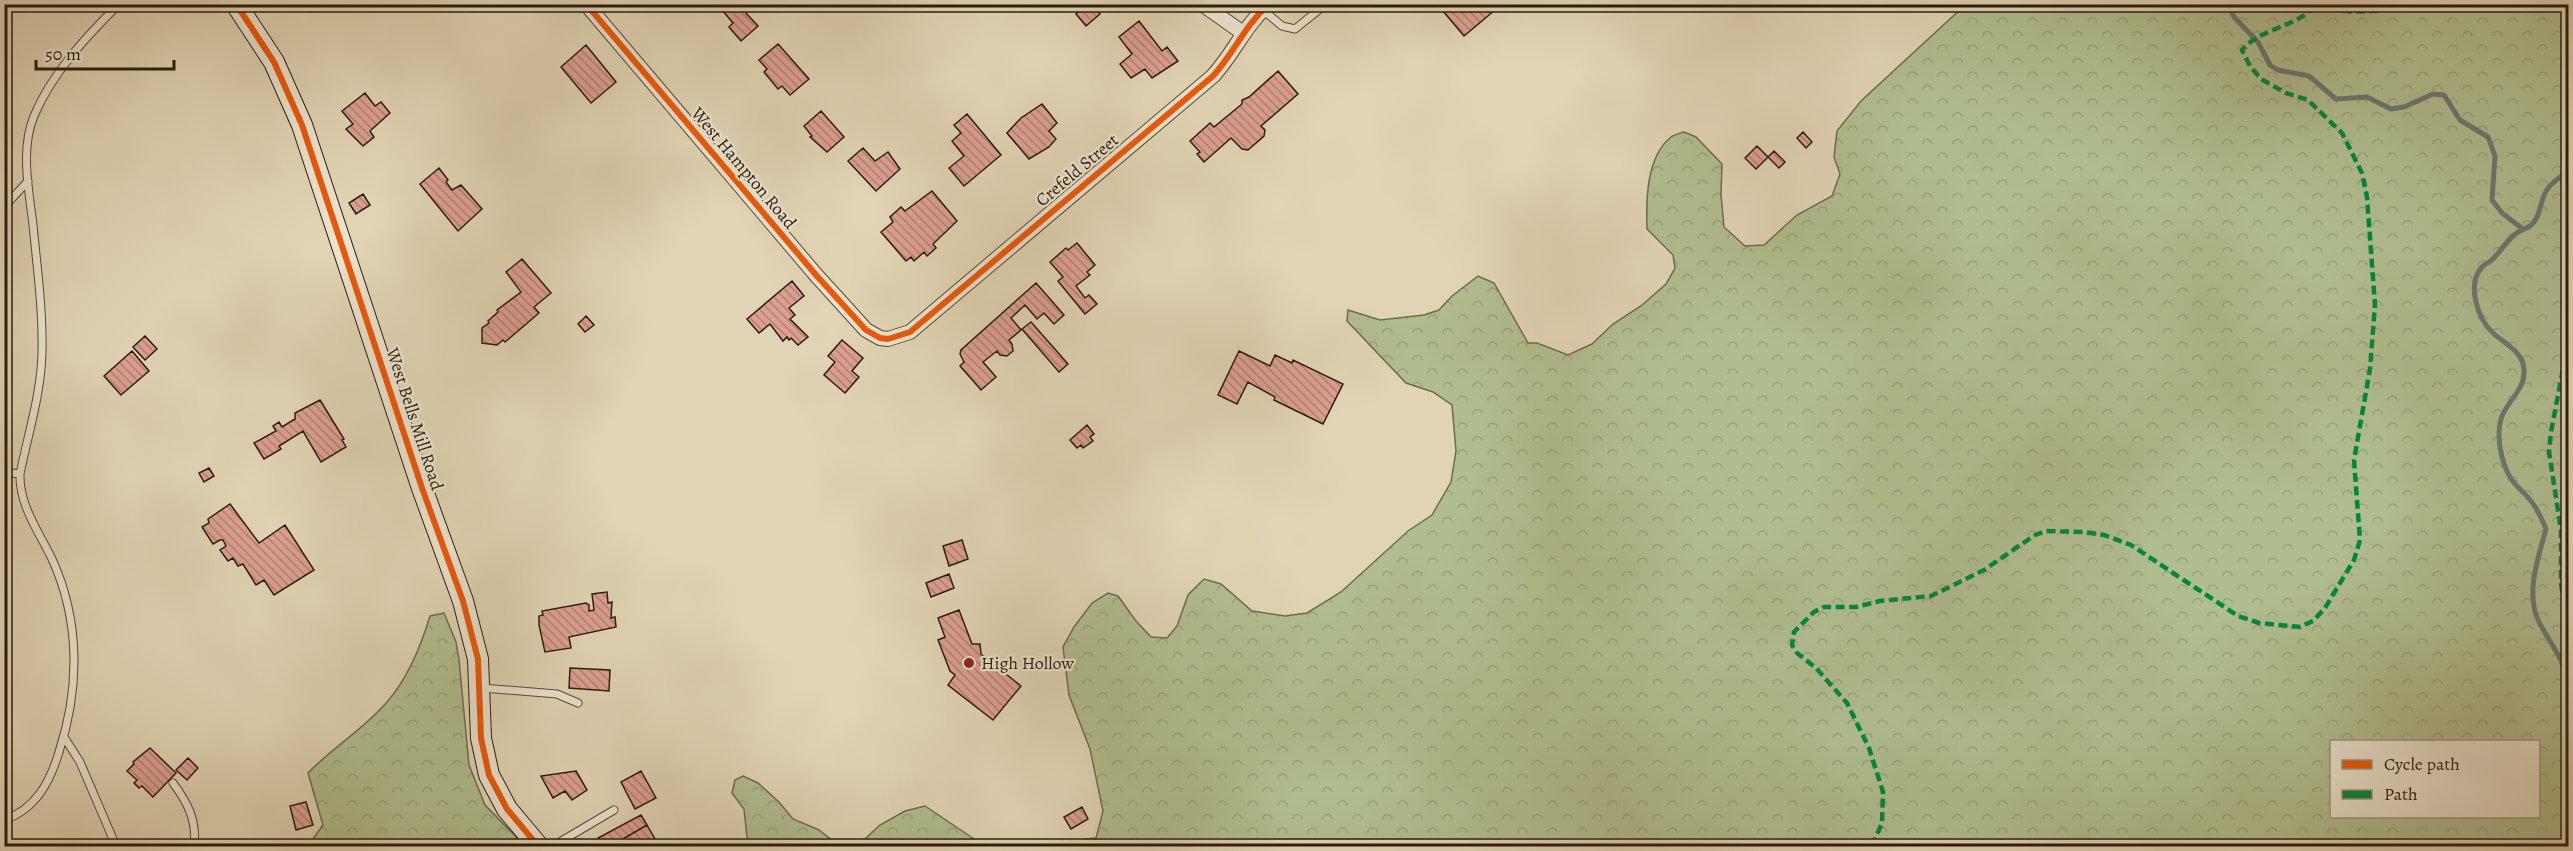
<svg xmlns="http://www.w3.org/2000/svg" width="2573" height="851" viewBox="0 0 2573 851" font-family="Alegreya,serif">
	<defs>
		<pattern id="forest-crowns" width="20" height="18" patternUnits="userSpaceOnUse" patternTransform="scale(1.5)"><rect width="20" height="18" fill="#b0bd8f"/><path d="M2 6a3 3 0 1 1 6 0M12 15a3 3 0 1 1 6 0" fill="none" stroke="#97a27a"/></pattern>
		<pattern id="building-back-hatch" width="6" height="6" patternUnits="userSpaceOnUse" patternTransform="scale(1.5)"><rect width="6" height="6" fill="#dc9f91"/><path d="M-1 5l2 2M0 0l6 6M5-1l2 2" fill="none" stroke="#b28175"/></pattern>
	</defs>
	<rect width="100%" height="100%" fill="#e1d4b4"/>
	<filter id="stains"><feTurbulence type="fractalNoise" baseFrequency=".00333" numOctaves="4"/><feColorMatrix values="0 0 0 0 .2 0 0 0 0 .09 0 0 0 0 .02 0 0 0 .5 -.17"/></filter>
	<radialGradient id="worn" r=".72"><stop offset=".6" stop-color="#630" stop-opacity="0"/><stop offset="1" stop-color="#630" stop-opacity=".3"/></radialGradient>
	<!-- forest -->
	<path fill="url(#forest-crowns)" stroke="#6c6c4f" stroke-width="1.5" fill-rule="evenodd" d="M1963 5H2568V846H1053L1057 842 1096 838 1103 811 1090 749 1069 695 1063 647 1074 627 1092 603 1108 593 1118 596 1136 621 1151 637 1167 638 1177 626 1188 595 1204 579 1221 584 1252 611 1285 616 1307 613 1341 592 1408 531 1432 515 1451 482 1456 451 1452 405 1433 392 1406 383 1347 321 1348 310 1380 320 1424 315 1439 310 1452 296 1478 276 1494 283 1528 343H1537L1568 355 1592 344 1613 324 1641 306 1666 284 1675 268 1673 255 1647 229C1646 201 1646 157 1671 137 1674 135 1680 133 1684 132L1696 137 1722 164 1721 195 1724 227 1745 246 1764 245 1797 215 1832 196 1840 174 1834 157 1837 131 1861 101 1964 6ZM2332 742H2538V816H2332Z
		M444 613 456 642 459 660 469 765 485 805 525 846H308L323 825 308 773C332 748 364 729 387 702 408 678 421 646 430 616Z
		M743 776 758 783 779 802 793 819 819 830 833 841 849 843 865 839 880 825 905 811 925 806 977 841 976 846H748L744 809 732 793 735 780Z"/>
	<g fill="none" stroke-linecap="round" stroke-linejoin="round">
		<!-- stream -->
		<path stroke="#697972" stroke-width="5" d="M2228 4 2234 17 2258 42 2270 65 2278 70 2309 76 2336 99 2367 97 2391 109 2404 107 2433 94 2444 95 2460 120 2488 137 2495 156 2492 200 2502 213 2523 229
			M2568 172C2559 178 2550 183 2545 193 2540 203 2540 219 2530 226 2525 229 2519 231 2514 235 2506 242 2500 252 2493 259 2490 262 2485 264 2482 267 2466 285 2478 319 2493 333 2505 344 2524 352 2524 371 2525 390 2506 402 2501 419 2496 436 2501 462 2510 477 2515 486 2525 493 2531 501 2538 510 2542 519 2546 529 2538 558 2525 594 2539 622 2550 643 2564 659 2568 682
			M2562 846 2568 817"/>
	</g>
	<!-- building -->
	<path fill="url(#building-back-hatch)" stroke="#281c0f" stroke-width="1.5" d="M304 4H320L310 12Z
		M717 4H749L752 8 746 13 758 26 741 41 729 27 733 23Z
		M1073 4H1092L1100 14 1086 26 1076 14 1080 10Z
		M1451 4H1501V5L1464 36 1443 11Z
		M1139 21 1162 51 1167 47 1178 61 1152 78 1145 69 1131 78 1120 64 1132 54 1119 37Z
		M778 44 809 79 790 95 782 86 778 89 764 72 767 69 759 60Z
		M586 45 616 82 591 103 561 67Z
		M1278 71 1298 94 1261 126 1265 130 1264 136 1248 150 1242 149 1231 138 1204 162 1197 154 1200 152 1190 141 1210 123 1214 127 1242 104V100L1249 97Z
		M365 93 375 106 381 102 390 113 370 131 374 137 363 146 346 129 353 124 342 111Z
		M1042 104 1057 123 1049 131 1056 139 1049 147 1029 159 1007 133 1021 118Z
		M821 111 844 137 827 152 810 137 812 136 804 126Z
		M967 114 1001 155 964 186 949 168 964 156 952 141 961 133 954 125Z
		M1803 132 1812 142 1806 148 1797 138Z
		M1757 146 1768 157 1756 169 1745 158Z
		M863 148 875 161 888 152 900 169 876 191 848 161Z
		M1774 151 1785 162 1779 168 1768 157Z
		M439 168 448 180 446 182 452 190 461 185 482 209 458 231 420 184Z
		M932 191 957 221 933 244 936 248 927 256 924 252 914 261 911 257 906 261 881 232 893 222 890 217 901 207 905 211Z
		M363 194 370 205 356 214 349 203Z
		M1077 243 1095 265 1087 272 1090 275 1076 286 1085 298 1089 295 1097 304 1085 314 1058 281 1063 277 1050 262 1066 248 1068 250Z
		M522 259 551 293 534 307 539 313 505 342 503 340 497 345 482 343V328L489 323 488 321 498 312 497 310 521 292 506 272Z
		M792 281 804 296 789 308 795 315 790 319 808 337 798 345 791 338 789 340 787 337 783 341 770 324 759 333 747 319Z
		M1036 283 1064 315 1054 324 1044 313 1037 319 1025 305 1011 318 1021 330 1009 340 1012 344 1013 351 1007 356 1000 355 997 351 983 362 996 377 981 390 960 366 964 362 960 354 961 350Z
		M586 316 594 325 585 332 578 324Z
		M1031 322 1068 364 1059 372 1022 329Z
		M145 336 157 349 145 360 133 347Z
		M842 340 863 358 852 371 859 377 845 393 824 375 835 362 828 356Z
		M132 351 149 371 121 395 104 376Z
		M1239 351 1270 366 1275 355 1292 363 1293 360 1343 384 1323 424 1274 400 1275 397 1248 382 1237 404 1218 395Z
		M320 400 344 439 342 440 346 447 321 462 303 431 279 446 281 449 264 459 254 443 276 431 273 426 279 422 282 427 295 419V413Z
		M1087 425 1094 434 1090 437 1093 441 1083 448 1081 445 1077 448 1070 440Z
		M209 468 214 476 204 482 199 473Z
		M230 504 259 543 285 525 314 570 274 595 264 580 256 585 243 564 238 566 233 558 228 561 220 550 226 546 223 540H220L213 544 202 527 209 523 208 519Z
		M962 540 968 559 949 566 943 546Z
		M949 574 954 588 931 597 926 583Z
		M607 592 608 603 612 602 611 618 615 617 616 627 569 637 571 648 545 652 539 625V616L543 615 542 611 586 603 589 605V611L594 610 592 594Z
		M959 610 972 644H980L981 654 1021 686 993 720 948 685 955 675 950 671 938 640 945 637 938 618Z
		M570 668 610 670 609 691 569 688Z
		M150 748 176 773 153 797 142 786 139 788 134 783 137 780 127 771 134 764 133 762Z
		M188 758 198 768 187 780 176 770Z
		M576 771 587 790 572 800 565 791 553 798 541 776Z
		M641 771 656 798 635 809 621 782Z
		M306 802 313 825 296 830 290 806Z
		M1082 807 1088 819 1071 829 1064 817Z
		M641 815 647 825 611 846H603L598 838Z
		M647 825 655 839 642 846H611Z"/>
	<g fill="none" stroke-linecap="round" stroke-linejoin="round">
		<defs>
			<path id="lane" d="M1263 10 1282 26 1295 29 1326 4
				M4 207 28 181
				M4 472 20 474C19 505 39 532 52 559 80 620 80 688 59 752 50 782 36 809 4 820
				M20 474C28 434 41 394 42 353 43 310 37 267 33 225 29 190 20 150 34 116 52 73 86 37 119 4
				M482 688 557 694 578 703
				M64 737 80 762 116 846
				M173 783C188 803 197 821 194 846
				M553 846 614 810"/>
			<path id="street" d="M586 4 816 275 866 330 880 338 888 339 910 332 1213 76C1234 53 1245 25 1269 4
				M1202 4 1243 33"/>
			<path id="secondary" d="M236 4 274 62 302 125 422 488 463 601 478 659 481 738 489 775 507 809 538 846"/>
		</defs>
		<!-- lane casing -->
		<use href="#lane" stroke="#564a38" stroke-width="9"/>
		<!-- street casing -->
		<use href="#street" stroke="#564a38" stroke-width="16"/>
		<!-- secondary casing -->
		<use href="#secondary" stroke="#281c0f" stroke-width="22"/>
		<!-- lane -->
		<use href="#lane" stroke="#ece3ce" stroke-width="7"/>
		<!-- street -->
		<use href="#street" stroke="#ece3ce" stroke-width="14"/>
		<!-- secondary -->
		<use href="#secondary" stroke="#ece3ce" stroke-width="20"/>
		<!-- quiet -->
		<path stroke="#00873e" stroke-width="4.5" stroke-dasharray="9 4.5" stroke-linecap="butt" d="M2316 6C2356 17 2390 9 2429 4
			M2568 343 2551 432 2549 452 2561 530V584L2568 628
			M1872 846 1882 823 1883 792 1869 748 1847 703 1816 668 1797 653 1792 645 1794 632 1814 612 1824 607H1856L1880 601 1931 596 1984 570 2035 535 2046 531 2083 532 2104 535 2131 545 2238 616 2259 623 2300 627 2313 621 2325 608 2354 560 2360 540 2354 460 2370 369 2375 305 2367 197 2362 173 2342 133 2308 100 2286 93 2261 79 2250 66 2242 50C2261 27 2298 28 2316 4"/>
		<defs>
			<path id="cycleway" d="M236 4 274 62 302 125 422 488 463 601 478 659 481 738 489 775 507 809 538 846
				M586 4 816 275 866 330 880 338 888 339 910 332 1213 76C1234 53 1245 25 1269 4"/>
		</defs>
		<!-- cycleway casing -->
		<use href="#cycleway" stroke="#ece3ce" stroke-width="10"/>
		<!-- cycleway -->
		<use href="#cycleway" stroke="#e8590c" stroke-width="6"/>
	</g>
	<!-- markers -->
	<circle fill="#8f2418" stroke="#ece3ce" stroke-width="2" cx="969" cy="663" r="6"/>
	<g text-anchor="middle" stroke-width="4.5" stroke-linejoin="round" paint-order="stroke">
		<!-- street labels -->
		<g font-size="18" fill="#281c0f" stroke="#ece3ce">
			<text transform="translate(744 168) rotate(50)" y="6">West Hampton Road</text>
			<text transform="translate(1077 170) rotate(-40)" y="6">Crefeld Street</text>
			<text transform="translate(415 419) rotate(72)" y="6">West Bells Mill Road</text>
		</g>
		<!-- poi labels -->
		<g font-size="18" fill="#281c0f" stroke="#ece3ce" text-anchor="start">
			<text x="981" y="669">High Hollow</text>
		</g>
	</g>
	<!-- margin -->
	<rect width="2573" height="851" fill="none" stroke="#e1d4b4" stroke-width="24"/>
	<rect x="6" y="6" width="2561" height="839" fill="none" stroke="#281c0f" stroke-width="3"/>
	<rect x="12" y="12" width="2549" height="827" fill="none" stroke="#281c0f" stroke-width="1.5"/>
	<!-- legend -->
	<rect x="2330" y="740" width="210" height="78" fill="#ece3ce" stroke="#9e9382" stroke-width="1.5"/>
	<rect x="2342" y="760" width="30" height="9" fill="#e8590c" stroke="#9e9382" stroke-width="1.5"/>
	<text x="2384" y="770" font-size="18" fill="#281c0f">Cycle path</text>
	<rect x="2342" y="790" width="30" height="9" fill="#00873e" stroke="#9e9382" stroke-width="1.5"/>
	<text x="2384" y="800" font-size="18" fill="#281c0f">Path</text>
	<!-- scale -->
	<path d="M36 60v9h138v-9" fill="none" stroke="#281c0f" stroke-width="3"/>
	<text x="45" y="60" font-size="18" fill="#281c0f" stroke="#ece3ce" stroke-width="4.5" paint-order="stroke">50 m</text>
	<rect width="100%" height="100%" filter="url(#stains)"/>
	<rect width="100%" height="100%" fill="url(#worn)"/>
</svg>
